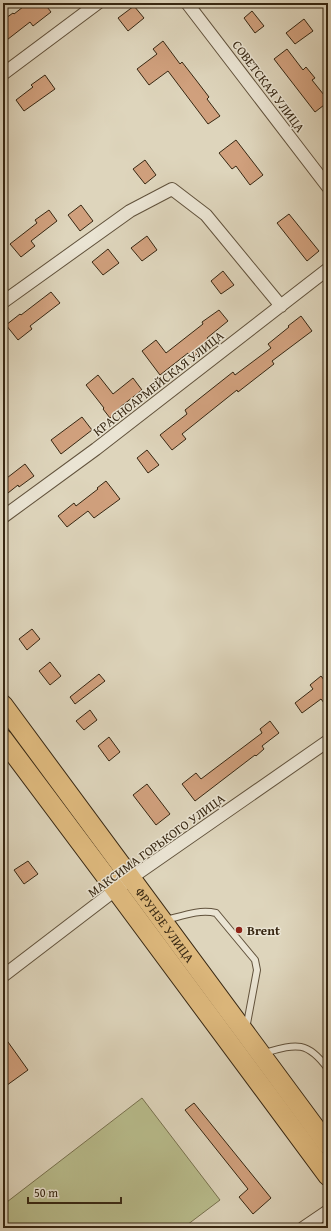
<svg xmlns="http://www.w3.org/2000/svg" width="331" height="1231" viewBox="0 0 331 1231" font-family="'Gentium Book Plus',serif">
	<rect width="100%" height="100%" fill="#ded5bc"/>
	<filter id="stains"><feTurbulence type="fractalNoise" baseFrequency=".005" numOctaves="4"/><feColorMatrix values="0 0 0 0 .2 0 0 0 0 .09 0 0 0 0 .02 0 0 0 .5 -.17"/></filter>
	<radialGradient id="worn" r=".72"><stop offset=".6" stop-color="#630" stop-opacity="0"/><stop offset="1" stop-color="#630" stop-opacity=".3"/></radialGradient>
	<!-- green -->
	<path fill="#b8bc8c" stroke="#78724f" d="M142 1098 220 1200 183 1228H3V1205Z"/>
	<!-- building -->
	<path fill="#d0a07d" stroke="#372712" d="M28 3H44L51 12 33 26 30 22 3 43V20L13 13 14 14Z
		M134 6 144 18 128 31 118 18Z
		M252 11 264 26 255 33 244 18Z
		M304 19 313 31 295 44 286 33Z
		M163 41 180 64 182 62 196 80 209 97 207 99 220 116 208 124 168 71 149 85 137 69 157 54 153 49Z
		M287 49 303 70 306 67 315 78 312 80 328 100V102L315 112 274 59Z
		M45 75 55 89 24 111 16 100 33 87 31 85Z
		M236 140 263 175 250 185 236 166 232 169 219 153Z
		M145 160 156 175 145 184 133 169Z
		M81 205 93 221 80 231 68 215Z
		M49 210 57 221 31 241 35 246 21 257 10 244 37 223 35 220Z
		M289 214 319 251 307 261 277 223Z
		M147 236 157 250 142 261 131 248Z
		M108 249 119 263 103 275 92 262Z
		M223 271 234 285 221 294 211 281Z
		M51 292 60 303 30 326 32 329 18 340 6 325 20 314 21 315Z
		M219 310 228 321 207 338 211 343 192 358 188 353 160 375 142 351 156 340 166 353 203 324 202 322Z
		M301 316 312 331 272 361 274 364 238 392 237 390 182 434 186 439 172 450 160 435 187 414 185 410 233 372 235 375 271 348 268 344 289 327 288 326Z
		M98 375 113 394 133 378 142 390 119 408 120 410 110 418 103 409 104 408 86 385Z
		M82 417 92 430 61 454 51 440Z
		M147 450 159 465 148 473 137 458Z
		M25 464 34 476 19 487 18 485 3 497V481Z
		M106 481 120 499 94 518 88 511 67 527 58 516 74 503 76 506 98 489 97 488Z
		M32 629 40 639 27 650 19 639Z
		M50 662 61 676 50 685 39 671Z
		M99 674 105 681 75 704 70 697Z
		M321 676 328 685V708L321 699 302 713 295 703 313 689 310 685Z
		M90 710 97 720 84 730 76 721Z
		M270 721 279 733 262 746 264 749 256 756 255 755 195 801 182 784 196 773 201 779 262 733 260 729Z
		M109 737 120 752 109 761 98 746Z
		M147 784 170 814 156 825 133 795Z
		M28 861 38 874 24 884 14 870Z
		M3 1035 28 1070 3 1088Z
		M194 1103 271 1198 253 1214 239 1197 248 1189 185 1110Z"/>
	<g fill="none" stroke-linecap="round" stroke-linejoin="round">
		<defs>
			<path id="service" d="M166 920C182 916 199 909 216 913L255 960 257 970 246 1029
				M264 1053C296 1044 307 1040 328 1069"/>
			<path id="minor" d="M187 3 328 187
				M3 74 98 3
				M3 302 130 211 172 189 206 215 281 306
				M3 517 96 449 328 269
				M3 976 131 878 328 741
				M303 1228 328 1211"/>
			<g id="primary">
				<path id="s1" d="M3 705 328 1145"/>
				<path d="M3 739 116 890 328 1176"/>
			</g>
		</defs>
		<!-- service casing -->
		<use href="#service" stroke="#61523c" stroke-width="8"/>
		<!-- minor casing -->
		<use href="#minor" stroke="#61523c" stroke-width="14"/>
		<!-- primary casing -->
		<use href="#primary" stroke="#372712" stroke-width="21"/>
		<!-- service -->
		<use href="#service" stroke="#eae4d3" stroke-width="6"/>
		<!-- minor -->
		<use href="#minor" stroke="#eae4d3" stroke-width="12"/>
		<!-- primary -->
		<use href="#primary" stroke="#dfba7e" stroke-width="19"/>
	</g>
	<!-- markers -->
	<circle fill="#8f2418" stroke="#eae4d3" stroke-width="1.5" cx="239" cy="930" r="4"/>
	<g text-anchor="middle" stroke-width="3" stroke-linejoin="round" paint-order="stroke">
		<!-- street labels -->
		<g font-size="13" fill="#372712" stroke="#eae4d3">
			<text transform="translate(269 86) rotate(53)" y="5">СОВЕТСКАЯ УЛИЦА</text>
			<text transform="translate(158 383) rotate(-38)" y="5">КРАСНОАРМЕЙСКАЯ УЛИЦА</text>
			<text transform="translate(156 845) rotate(-36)" y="5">МАКСИМА ГОРЬКОГО УЛИЦА</text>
			<text dy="5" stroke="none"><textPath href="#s1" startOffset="273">ФРУНЗЕ УЛИЦА</textPath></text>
		</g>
		<!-- poi labels -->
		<g font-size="13" font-weight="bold" fill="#372712" stroke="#eae4d3" text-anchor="start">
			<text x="247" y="935">Brent</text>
		</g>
	</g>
	<!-- margin -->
	<rect width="331" height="1231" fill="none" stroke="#ded5bc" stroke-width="16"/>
	<rect x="4" y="4" width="323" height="1223" fill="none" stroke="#372712" stroke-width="2"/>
	<rect x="8" y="8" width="315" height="1215" fill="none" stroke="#372712"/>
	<!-- scale -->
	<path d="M28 1197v6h93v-6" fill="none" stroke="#372712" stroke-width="2"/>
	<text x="34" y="1197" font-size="12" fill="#372712" stroke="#eae4d3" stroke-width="3" paint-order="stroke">50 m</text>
	<rect width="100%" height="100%" filter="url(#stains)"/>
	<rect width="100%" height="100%" fill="url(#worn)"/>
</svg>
